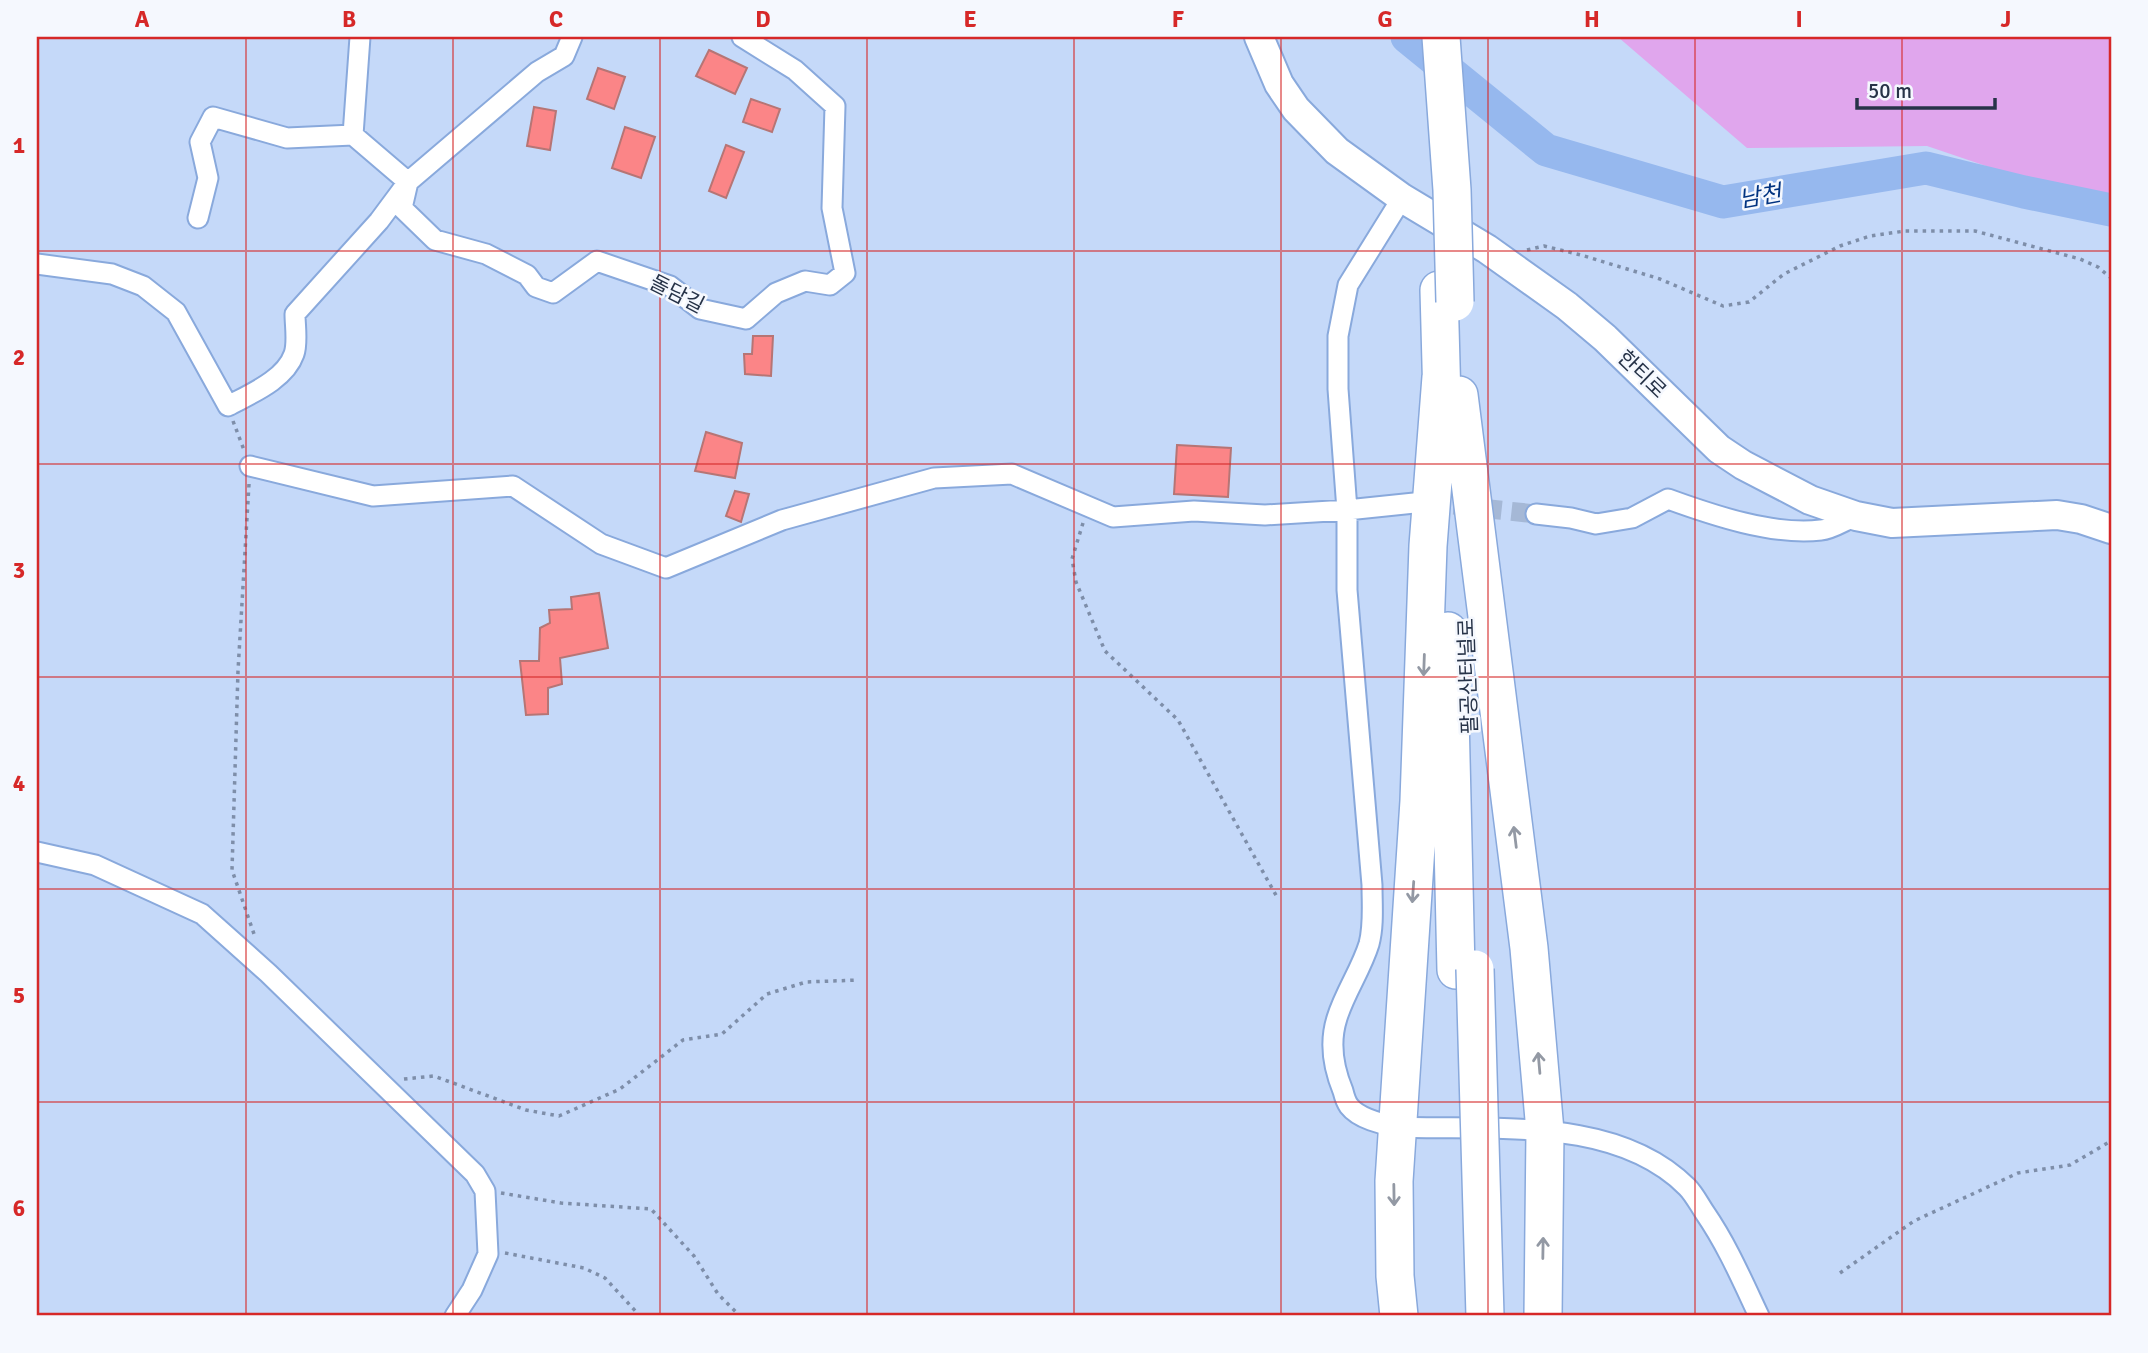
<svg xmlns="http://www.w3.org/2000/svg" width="2148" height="1353" viewBox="0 0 2148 1353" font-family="Signika,'Noto Sans KR',sans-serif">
	<rect width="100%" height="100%" fill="#c5d9f9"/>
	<!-- green -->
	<path fill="#e0a6ed" d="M1618 37H2111V193L2080 198 1927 146 1747 148Z"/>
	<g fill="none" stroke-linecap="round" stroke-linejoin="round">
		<!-- river -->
		<path stroke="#96b8ee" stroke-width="33" d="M1407 37 1546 150 1723 202 1926 168 2024 192 2111 210"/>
	</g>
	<!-- building -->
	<path fill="#fb8587" stroke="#b67575" stroke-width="2" d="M709 50 747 68 735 94 696 76Z
		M598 68 625 77 614 109 587 99Z
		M751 99 780 109 772 132 743 122Z
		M534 107 556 111 550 150 527 146Z
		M625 127 655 137 641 178 612 168Z
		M726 145 744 152 726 198 709 191Z
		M753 336H773L771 376 745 374 744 354H752Z
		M706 432 742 443 735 478 695 471Z
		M1177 445 1231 448 1228 497 1174 494Z
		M735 491 749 494 741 522 726 516Z
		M599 593 608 648 560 658 562 684 548 688V714L526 715 520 661H539L540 628 550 623 549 610 572 609 571 597Z"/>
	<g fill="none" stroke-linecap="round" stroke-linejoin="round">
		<!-- street-tunnel -->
		<path stroke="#a5b8d6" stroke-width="19" stroke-dasharray="19 10" stroke-linecap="butt" d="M1425 502 1536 514"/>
		<defs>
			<path id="street" d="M360 37 353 135 408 182 402 208 435 240 486 254 527 275 536 287 553 293 597 261 670 286 700 309 746 319 776 293 805 281 830 285 845 273 832 208 835 106 795 70 742 37
				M1402 198 1348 285 1338 336V389L1347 510V590L1372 885C1372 905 1374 925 1369 944 1361 970 1345 992 1337 1018 1329 1043 1333 1067 1343 1091 1344 1095 1346 1102 1349 1106 1359 1119 1382 1124 1397 1127 1491 1131 1615 1115 1687 1187 1694 1194 1699 1204 1705 1213 1727 1245 1742 1280 1759 1316
				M198 218 208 178 200 142 213 117 287 138 353 135
				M37 264 112 274 143 286 176 312 228 406C250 394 285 380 294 354 298 343 295 326 295 314L379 221 408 182 537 72 564 56 572 37
				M250 466 373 496 513 486 601 544 666 568 782 520 934 478 1012 474 1113 517 1194 511 1265 515 1347 510 1424 502
				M1536 514 1571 518 1596 524 1632 518 1668 499C1712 515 1774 536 1821 530 1833 529 1845 520 1856 516
				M37 852 95 865 202 914 268 973 475 1174 485 1191 488 1254 472 1290 455 1316"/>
			<path id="secondary" d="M1259 37 1279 84 1296 109 1337 151 1402 198 1487 249 1567 306 1605 338 1719 449 1743 465 1810 500 1856 516 1892 523 2057 515 2081 519 2111 529"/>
			<path id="highway" d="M1439 290 1442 401
				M1459 395 1529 948 1545 1131 1543 1316
				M1448 631 1456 970
				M1399 1316 1395 1276 1394 1181 1419 801 1428 546 1441 377"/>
		</defs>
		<!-- street casing -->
		<use href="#street" stroke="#89a9dc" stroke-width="23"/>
		<!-- secondary casing -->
		<use href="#secondary" stroke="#89a9dc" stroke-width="32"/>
		<!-- highway casing -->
		<use href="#highway" stroke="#89a9dc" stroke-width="40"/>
		<!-- path -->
		<path stroke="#7e8ea9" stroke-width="3.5" stroke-dasharray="3.5 5" stroke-linecap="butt" d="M1527 250 1544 246 1581 255 1660 279 1723 306 1749 302 1784 274 1840 246 1870 236 1905 231H1975L2080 259 2098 267 2111 278
			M233 421 244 450
			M249 484 238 671 232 870 254 934
			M1083 523 1072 559 1076 582 1105 651 1178 720 1277 897
			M404 1079 434 1076 526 1110 559 1116 620 1089 683 1040 722 1034 767 994 806 982 858 980
			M501 1193 561 1203 651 1209 694 1256 718 1294 740 1316
			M505 1253 584 1268 605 1278 640 1316
			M1840 1273 1914 1221 2018 1173 2070 1165 2111 1141"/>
		<!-- street -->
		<use href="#street" stroke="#fff" stroke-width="19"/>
		<!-- secondary -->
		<use href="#secondary" stroke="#fff" stroke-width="28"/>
		<!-- highway -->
		<use href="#highway" stroke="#fff" stroke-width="37"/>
		<defs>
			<path id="highway-bridge" d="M1441 37 1452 190 1455 302
				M1475 969 1485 1316"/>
		</defs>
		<!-- highway-bridge casing -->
		<use href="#highway-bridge" stroke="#89a9dc" stroke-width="40" stroke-linecap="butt"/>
		<!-- highway-bridge -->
		<use href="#highway-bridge" stroke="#fff" stroke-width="37"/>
	</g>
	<!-- one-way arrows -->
	<defs><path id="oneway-shaft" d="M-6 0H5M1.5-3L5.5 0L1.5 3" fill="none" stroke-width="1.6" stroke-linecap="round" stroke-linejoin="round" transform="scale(1.75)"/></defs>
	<g stroke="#9399a4">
		<use href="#oneway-shaft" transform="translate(1424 665) rotate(92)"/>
		<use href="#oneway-shaft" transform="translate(1515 837) rotate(-97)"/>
		<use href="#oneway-shaft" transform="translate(1413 892) rotate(94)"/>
		<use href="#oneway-shaft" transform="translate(1539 1063) rotate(-95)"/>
		<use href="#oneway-shaft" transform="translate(1394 1195) rotate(89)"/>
		<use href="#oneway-shaft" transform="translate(1543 1248) rotate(-89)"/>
	</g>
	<!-- grid -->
	<path fill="none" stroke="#d62828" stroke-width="2" stroke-opacity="0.55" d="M246 37V1316M453 37V1316M660 37V1316M867 37V1316M1074 37V1316M1281 37V1316M1488 37V1316M1695 37V1316M1902 37V1316M37 251H2111M37 464H2111M37 677H2111M37 889H2111M37 1102H2111"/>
	<g text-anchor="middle" stroke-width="5" stroke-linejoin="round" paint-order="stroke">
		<!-- street labels -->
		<g font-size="21" fill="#273348" stroke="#f5f8fe">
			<text transform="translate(677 294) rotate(27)" y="7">돌담길</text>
			<text transform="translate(1642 374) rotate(44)" y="7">한티로</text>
			<text transform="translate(1468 676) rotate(-92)" y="7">팔공산터널로</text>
		</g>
		<!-- water labels -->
		<g font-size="23" font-style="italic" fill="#013380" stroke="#f5f8fe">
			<text transform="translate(1760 196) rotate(-10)" y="8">남천</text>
		</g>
	</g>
	<!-- border -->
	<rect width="2148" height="1353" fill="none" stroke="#f5f8fe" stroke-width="77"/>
	<!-- scale -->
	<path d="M1857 98v10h138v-10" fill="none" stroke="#273348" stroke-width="3.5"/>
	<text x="1868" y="98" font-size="21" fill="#273348" stroke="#f5f8fe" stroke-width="5" paint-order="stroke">50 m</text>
	<rect x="38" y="38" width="2072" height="1276" fill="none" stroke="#d62828" stroke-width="2.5"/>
	<g font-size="23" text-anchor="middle" font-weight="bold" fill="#d62828">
		<text x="142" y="27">A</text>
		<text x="349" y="27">B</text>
		<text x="556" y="27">C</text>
		<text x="763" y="27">D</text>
		<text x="970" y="27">E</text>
		<text x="1178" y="27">F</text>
		<text x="1385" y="27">G</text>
		<text x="1592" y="27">H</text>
		<text x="1799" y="27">I</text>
		<text x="2006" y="27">J</text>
		<text x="19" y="153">1</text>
		<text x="19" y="365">2</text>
		<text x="19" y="578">3</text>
		<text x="19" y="791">4</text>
		<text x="19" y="1003">5</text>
		<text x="19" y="1216">6</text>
	</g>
</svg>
